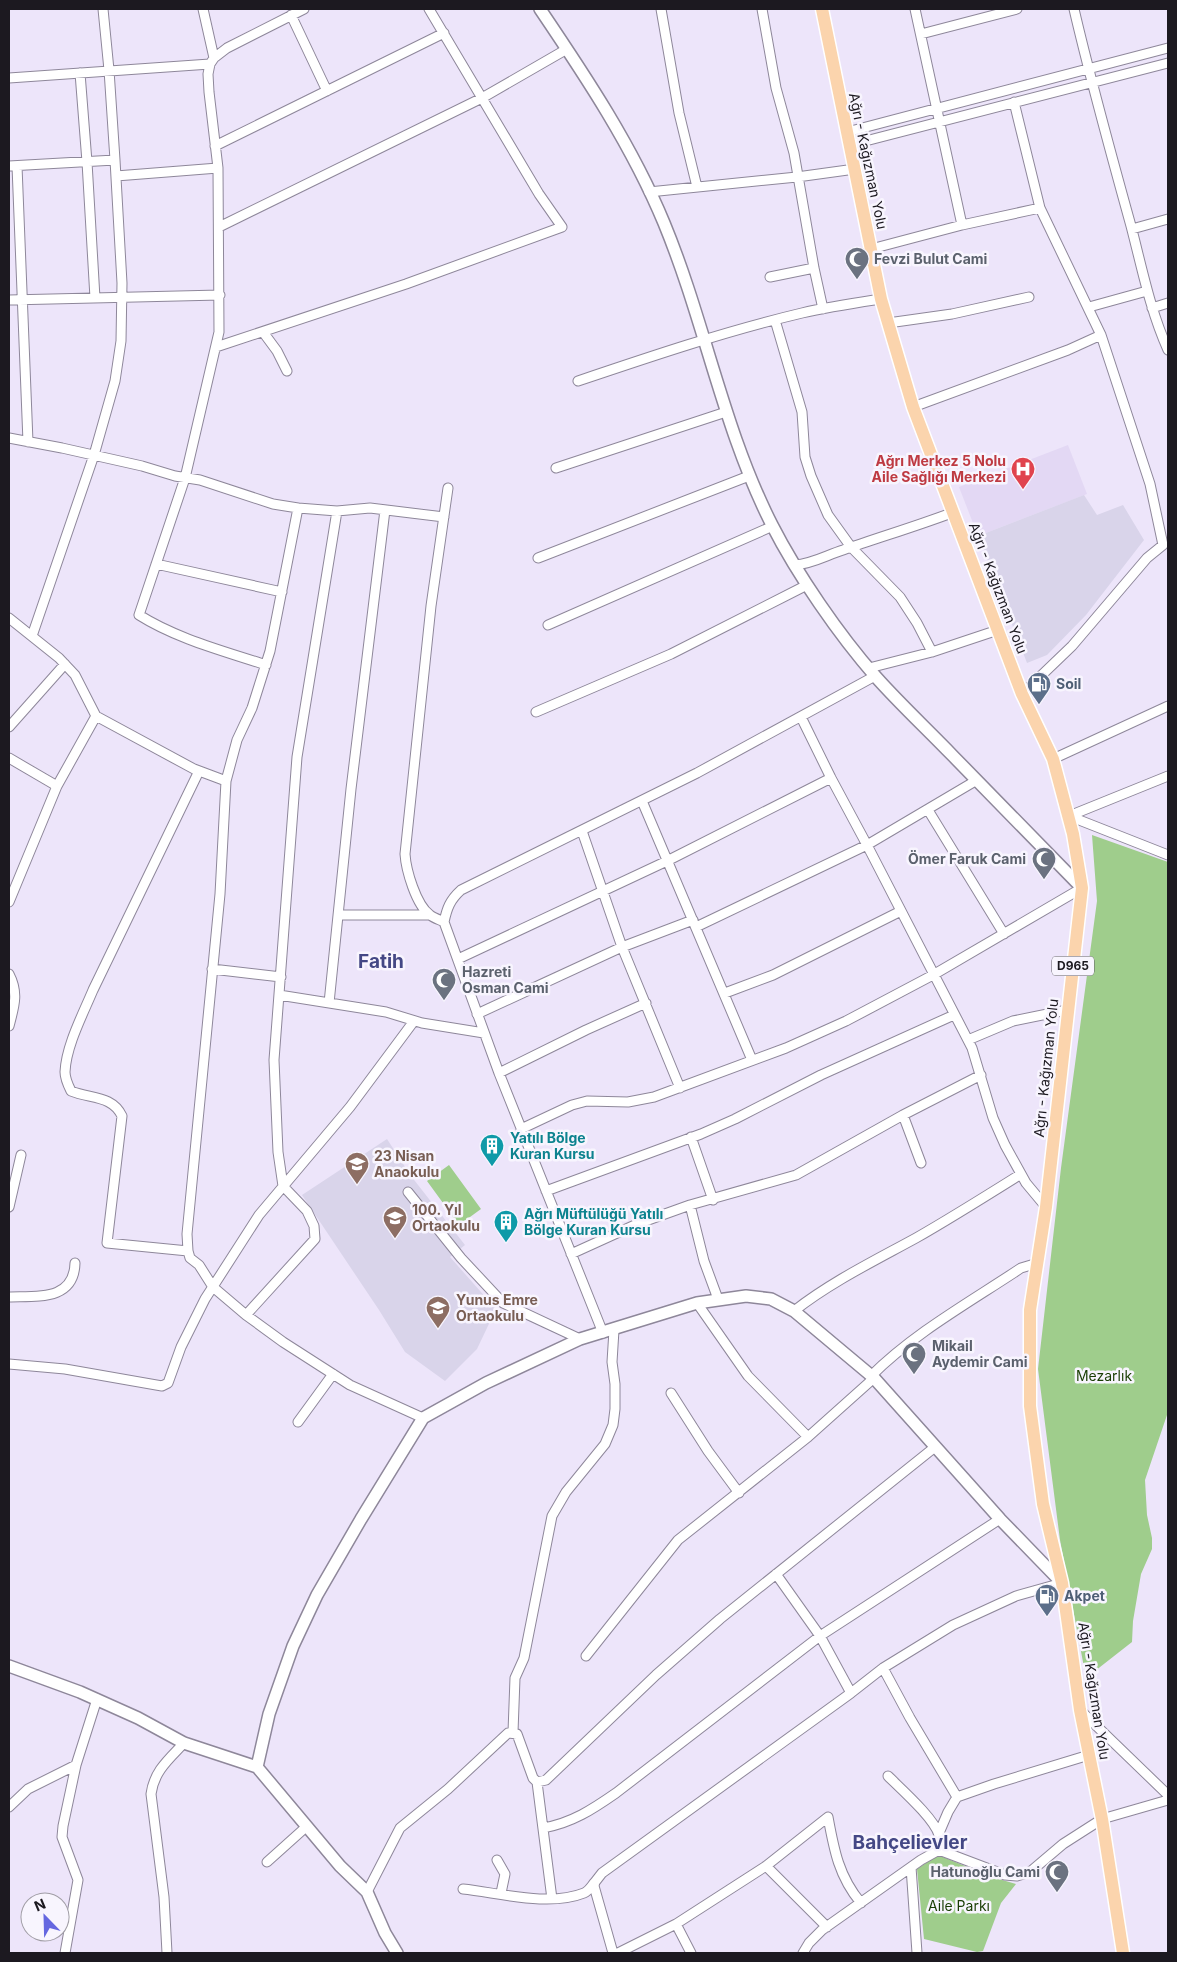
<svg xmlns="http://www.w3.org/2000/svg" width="1177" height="1962" viewBox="0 0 1177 1962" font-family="Inter,sans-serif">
	<rect width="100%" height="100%" fill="#ede5fa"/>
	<!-- built -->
	<path fill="#e3d8f4" d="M1068 445 1087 494 978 536 959 487Z"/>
	<!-- education -->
	<path fill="#d9d4ea" d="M1084 495 1097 515 1123 505 1144 540 1086 615 1047 655 1027 663 978 536Z
		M387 1139 411 1176 465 1245 450 1257 496 1309 477 1349 445 1381 405 1352 379 1310 302 1195Z"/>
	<!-- green -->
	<path fill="#9fcd8c" d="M1092 835 1168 862V1412L1145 1480 1147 1515 1152 1538V1549L1141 1574 1133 1621 1132 1642 1086 1678 1060 1540 1038 1369 1061 1168 1097 901Z
		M449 1165 481 1209 459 1225 427 1181Z
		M938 1855 992 1877 1016 1884 1001 1903 983 1951 977 1952 924 1939 917 1869Z"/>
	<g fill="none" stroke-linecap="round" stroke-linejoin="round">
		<defs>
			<path id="street" d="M203 9 214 58
				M661 9 679 113 697 187
				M762 9 776 88 794 153 814 268 823 309
				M915 9 962 225
				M1074 9C1091 82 1111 154 1131 226 1142 268 1150 310 1168 350
				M291 15 327 91
				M921 34 1017 9
				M80 73 87 162 95 298
				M9 78 210 64
				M1014 102 1040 208 1101 335 1150 484 1163 545 1147 558 1072 646 1022 694
				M847 132 1168 48
				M850 145 1168 63
				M215 146 444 33
				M9 166 115 160
				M17 166 28 442
				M116 176 218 168
				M649 192 797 177 855 169
				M219 227 482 98 567 49
				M1132 229 1168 219
				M871 249 962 225 1040 208
				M770 277 814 268
				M9 300 220 295
				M1089 307 1147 291
				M1152 308 1168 303
				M775 320 802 412 805 457 811 476 828 515 851 547 900 597 917 623 932 652
				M888 323 952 314 1029 297
				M263 332 277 351 287 371
				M216 347 406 284 562 227 539 194 429 9
				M578 381C652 356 726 331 802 313 828 307 855 303 881 299
				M913 407 1068 350 1101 335
				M9 438 62 448 142 466 175 476 200 480 273 504 298 508 337 511 370 508 444 517
				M556 468 726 412
				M298 508 270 651 252 708 237 740 226 781 220 894 187 1234 188 1251 190 1258 199 1265 213 1287 246 1315 283 1342 350 1385 423 1418
				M538 558 749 476
				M156 564 282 592
				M795 565C812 564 827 555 843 550 880 537 917 526 954 512
				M9 618 59 658 75 675 96 716 194 769 226 781
				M548 625 773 526
				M32 636 94 455 115 381 121 341 122 283 115 160 109 70 103 9
				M266 665C224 651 177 639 139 615L185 478 219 332 218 168 209 92 208 74 210 64 214 58 227 48 304 9
				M869 668 932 652 998 630
				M536 712 671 654 807 585
				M801 717 831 778 867 845 972 1048 993 1118 1005 1145 1026 1183 1046 1207
				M9 727 65 664
				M9 758 57 786
				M1053 759 1168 706
				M642 801 752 1060
				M928 810 1004 934
				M1069 816 1168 776
				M1069 816 1168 855
				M582 831 622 947 680 1088
				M9 902 57 786 96 716
				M338 915H429
				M444 922C440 920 434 918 430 915 416 905 406 870 405 854L431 606 448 488
				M696 927 867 845 977 780
				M458 959 667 861 831 778
				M212 969 281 977
				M9 974C19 993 14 1007 9 1026
				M725 993 773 975 901 911
				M279 995 386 1012 422 1023 484 1033
				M329 1003 351 789 385 510
				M477 1014 622 947 693 920
				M968 1040 1013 1021 1067 1010
				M499 1073 586 1030 646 1003
				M903 1115 921 1163
				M521 1129 572 1105 587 1101 628 1102 654 1097 786 1048 846 1021 933 975 1082 888
				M691 1137 713 1200
				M546 1191 701 1134 735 1119 821 1075 954 1015
				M408 1192 461 1258 503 1303 580 1339
				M690 1205 704 1261 718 1299
				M9 1207 21 1155
				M188 1251 107 1243 122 1116C112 1095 90 1099 71 1091 68 1085 65 1079 65 1072 66 1046 83 1014 93 990L199 771
				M571 1254 637 1224 690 1205 796 1175 903 1115 981 1075
				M9 1297C37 1296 74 1301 75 1263
				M697 1303 748 1376 808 1437
				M794 1311C831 1282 874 1261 916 1238 951 1218 986 1196 1021 1174
				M246 1315 315 1239 314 1226 307 1211 283 1186 278 1152 274 1060 297 757 337 511
				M603 1333 499 1073 444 922C447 908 450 900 461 890L697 773 875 676
				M9 1364 65 1369 162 1386 168 1383 181 1347 205 1299 259 1215 350 1107 414 1021
				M871 1376C914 1333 970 1302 1021 1268L1031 1265H1037
				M671 1393 708 1451 739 1493
				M298 1422 333 1374
				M776 1574 820 1636 851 1693
				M586 1656 678 1540 808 1437 874 1378
				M883 1668 910 1718 957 1797
				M1080 1710 1168 1795
				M513 1732 515 1678 524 1658 552 1516 566 1492 605 1444 613 1425 615 1409V1384L612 1362 614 1330
				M888 1776C901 1789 934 1818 939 1835 941 1840 941 1845 939 1850
				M537 1782 552 1899
				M9 1807 28 1789 76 1765
				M543 1828C572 1823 593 1809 616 1793L820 1636 1000 1519
				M939 1833 948 1812 957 1797 994 1784 1089 1755
				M497 1860 505 1874 501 1893
				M267 1862 306 1827
				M766 1866 827 1927
				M911 1867 917 1953
				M463 1889C500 1893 549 1907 584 1893 589 1891 592 1885 595 1882
				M367 1892 400 1828 448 1789 508 1733 517 1734 533 1778 537 1782 546 1780 656 1675 720 1619 935 1447
				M676 1924 691 1953
				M65 1953 78 1880 62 1837 63 1826 76 1765 97 1699
				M167 1953 164 1897 151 1794C154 1771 169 1759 184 1743
				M613 1953 594 1886 595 1882 602 1873 851 1693 883 1668 953 1625 1016 1596 1062 1583
				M618 1953 676 1924 766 1866 828 1817C834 1850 839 1877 861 1903
				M803 1953 809 1943 822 1930 921 1860 939 1850 1005 1875 1017 1876 1030 1872 1063 1844 1102 1819 1168 1800"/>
			<path id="secondary" d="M540 9C586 77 632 146 664 223 705 322 723 429 772 525 797 574 839 635 876 677 900 704 927 729 953 756 996 800 1039 844 1082 888
				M9 1666 80 1692 138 1718 184 1743 257 1767 340 1866 367 1892 385 1933 397 1953
				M257 1767 269 1714 293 1646 317 1595 361 1519 423 1418 486 1383 580 1339 697 1303 746 1296 771 1299 794 1311 874 1378 1000 1519 1062 1583"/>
			<path id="primary" d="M822 9 881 299 913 407 1022 694 1053 759 1073 834 1082 888 1046 1207 1030 1310V1406L1043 1504 1062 1583 1080 1710 1102 1819 1123 1953"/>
		</defs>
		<!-- street casing -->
		<use href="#street" stroke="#8e879a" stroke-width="11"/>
		<!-- secondary casing -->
		<use href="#secondary" stroke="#8e879a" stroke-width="14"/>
		<!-- primary casing -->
		<use href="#primary" stroke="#fff" stroke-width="15"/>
		<!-- street -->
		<use href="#street" stroke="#fff" stroke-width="9"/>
		<!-- secondary -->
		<use href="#secondary" stroke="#fff" stroke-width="11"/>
		<!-- primary -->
		<use href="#primary" stroke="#fbd4ad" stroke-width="12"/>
	</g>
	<!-- icons -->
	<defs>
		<symbol id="mosque-pin" viewBox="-11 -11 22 30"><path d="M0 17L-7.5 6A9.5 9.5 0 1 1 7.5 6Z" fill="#6b7280" stroke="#f8f5fe"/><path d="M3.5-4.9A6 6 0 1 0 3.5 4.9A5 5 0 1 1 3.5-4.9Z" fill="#fff"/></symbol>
		<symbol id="hospital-pin" viewBox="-11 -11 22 30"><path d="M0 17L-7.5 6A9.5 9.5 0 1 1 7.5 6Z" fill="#e0444e" stroke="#f8f5fe"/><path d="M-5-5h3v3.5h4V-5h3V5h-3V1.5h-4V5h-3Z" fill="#fff"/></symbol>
		<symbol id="fuel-pin" viewBox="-11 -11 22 30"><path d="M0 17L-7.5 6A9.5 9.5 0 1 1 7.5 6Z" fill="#5c6f8a" stroke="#f8f5fe"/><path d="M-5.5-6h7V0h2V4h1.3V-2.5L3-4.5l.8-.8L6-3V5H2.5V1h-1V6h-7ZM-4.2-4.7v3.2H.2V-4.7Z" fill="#fff"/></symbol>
		<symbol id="building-pin" viewBox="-11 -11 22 30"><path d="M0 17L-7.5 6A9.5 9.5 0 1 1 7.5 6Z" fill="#0f9aa8" stroke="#f8f5fe"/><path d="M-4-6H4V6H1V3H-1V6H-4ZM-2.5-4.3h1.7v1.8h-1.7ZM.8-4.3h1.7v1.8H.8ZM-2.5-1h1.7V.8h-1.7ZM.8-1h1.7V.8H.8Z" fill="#fff"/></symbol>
		<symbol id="school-pin" viewBox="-11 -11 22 30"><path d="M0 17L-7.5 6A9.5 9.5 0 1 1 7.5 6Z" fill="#8d6e63" stroke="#f8f5fe"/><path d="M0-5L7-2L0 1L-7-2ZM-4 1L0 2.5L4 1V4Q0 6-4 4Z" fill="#fff"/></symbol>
	</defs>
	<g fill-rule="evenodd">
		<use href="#mosque-pin" x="843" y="245" width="28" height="38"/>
		<use href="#hospital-pin" x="1009" y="455" width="28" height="38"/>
		<use href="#fuel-pin" x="1025" y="670" width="28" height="38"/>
		<use href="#mosque-pin" x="1030" y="845" width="28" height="38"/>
		<use href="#mosque-pin" x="430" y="966" width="28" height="38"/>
		<use href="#building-pin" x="478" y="1132" width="28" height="38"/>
		<use href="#school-pin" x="343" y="1150" width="28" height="38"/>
		<use href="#school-pin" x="381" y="1204" width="28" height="38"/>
		<use href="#building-pin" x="492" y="1208" width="28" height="38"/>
		<use href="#school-pin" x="424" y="1294" width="28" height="38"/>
		<use href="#mosque-pin" x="900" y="1340" width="28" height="38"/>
		<use href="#fuel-pin" x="1033" y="1582" width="28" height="38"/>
		<use href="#mosque-pin" x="1043" y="1858" width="28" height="38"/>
	</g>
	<g text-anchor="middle" stroke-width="5" stroke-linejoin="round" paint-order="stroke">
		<!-- shield labels -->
		<rect fill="#f8f5fe" stroke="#5e5b63" stroke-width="1" x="1052" y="956.5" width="42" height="19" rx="4"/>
		<g font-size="12" font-weight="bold" fill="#1c1920">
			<text x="1073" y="970">D965</text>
		</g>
		<!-- street labels -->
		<g font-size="14" fill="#1c1920" stroke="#f8f5fe">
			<text transform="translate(868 161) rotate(78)" y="5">Ağrı - Kağızman Yolu</text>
			<text transform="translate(998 588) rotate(69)" y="5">Ağrı - Kağızman Yolu</text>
			<text transform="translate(1046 1068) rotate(-84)" y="5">Ağrı - Kağızman Yolu</text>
			<text transform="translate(1094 1691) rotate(81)" y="5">Ağrı - Kağızman Yolu</text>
		</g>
		<!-- worship labels -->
		<g font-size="14" font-weight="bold" fill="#5b616d" stroke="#f8f5fe" text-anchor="start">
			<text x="874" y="264">Fevzi Bulut Cami</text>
			<text x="1026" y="864" text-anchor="end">Ömer Faruk Cami</text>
			<text x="462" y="977">Hazreti<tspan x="462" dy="16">Osman Cami</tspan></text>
			<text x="932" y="1351">Mikail<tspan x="932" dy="16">Aydemir Cami</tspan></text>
			<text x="1040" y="1877" text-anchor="end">Hatunoğlu Cami</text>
		</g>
		<!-- health labels -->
		<g font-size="14" font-weight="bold" fill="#be3a42" stroke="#f8f5fe" text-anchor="end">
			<text x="1006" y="466">Ağrı Merkez 5 Nolu<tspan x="1006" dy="16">Aile Sağlığı Merkezi</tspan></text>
		</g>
		<!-- service labels -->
		<g font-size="14" font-weight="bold" fill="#4e5e75" stroke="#f8f5fe" text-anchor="start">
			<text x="1056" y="689">Soil</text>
			<text x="1064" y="1601">Akpet</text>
		</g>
		<!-- culture labels -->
		<g font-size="14" font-weight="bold" fill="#0d838f" stroke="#f8f5fe" text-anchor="start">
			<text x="510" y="1143">Yatılı Bölge<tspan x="510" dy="16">Kuran Kursu</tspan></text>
			<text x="524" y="1219">Ağrı Müftülüğü Yatılı<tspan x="524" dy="16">Bölge Kuran Kursu</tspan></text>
		</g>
		<!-- education labels -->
		<g font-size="14" font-weight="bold" fill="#785e54" stroke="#f8f5fe" text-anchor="start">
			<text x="374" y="1161">23 Nisan<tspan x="374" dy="16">Anaokulu</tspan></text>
			<text x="412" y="1215">100. Yıl<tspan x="412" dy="16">Ortaokulu</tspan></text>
			<text x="456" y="1305">Yunus Emre<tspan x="456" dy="16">Ortaokulu</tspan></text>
		</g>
		<!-- park labels -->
		<g font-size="14" fill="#183d02" stroke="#f8f5fe">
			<text x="1104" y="1381">Mezarlık</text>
			<text x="959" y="1911">Aile Parkı</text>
		</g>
		<!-- district labels -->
		<g font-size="19" font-weight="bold" fill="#444885" stroke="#f8f5fe">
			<text x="381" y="968">Fatih</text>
			<text x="910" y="1849">Bahçelievler</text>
		</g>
	</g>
	<!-- border -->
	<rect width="1177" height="1962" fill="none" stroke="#1c1920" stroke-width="20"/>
	<!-- north arrow -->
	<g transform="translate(45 1917) rotate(337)"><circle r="24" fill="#f8f5fe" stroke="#a09da5"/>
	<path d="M0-4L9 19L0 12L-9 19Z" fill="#6567e0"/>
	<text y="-8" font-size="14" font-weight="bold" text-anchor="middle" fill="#1c1920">N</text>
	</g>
</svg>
